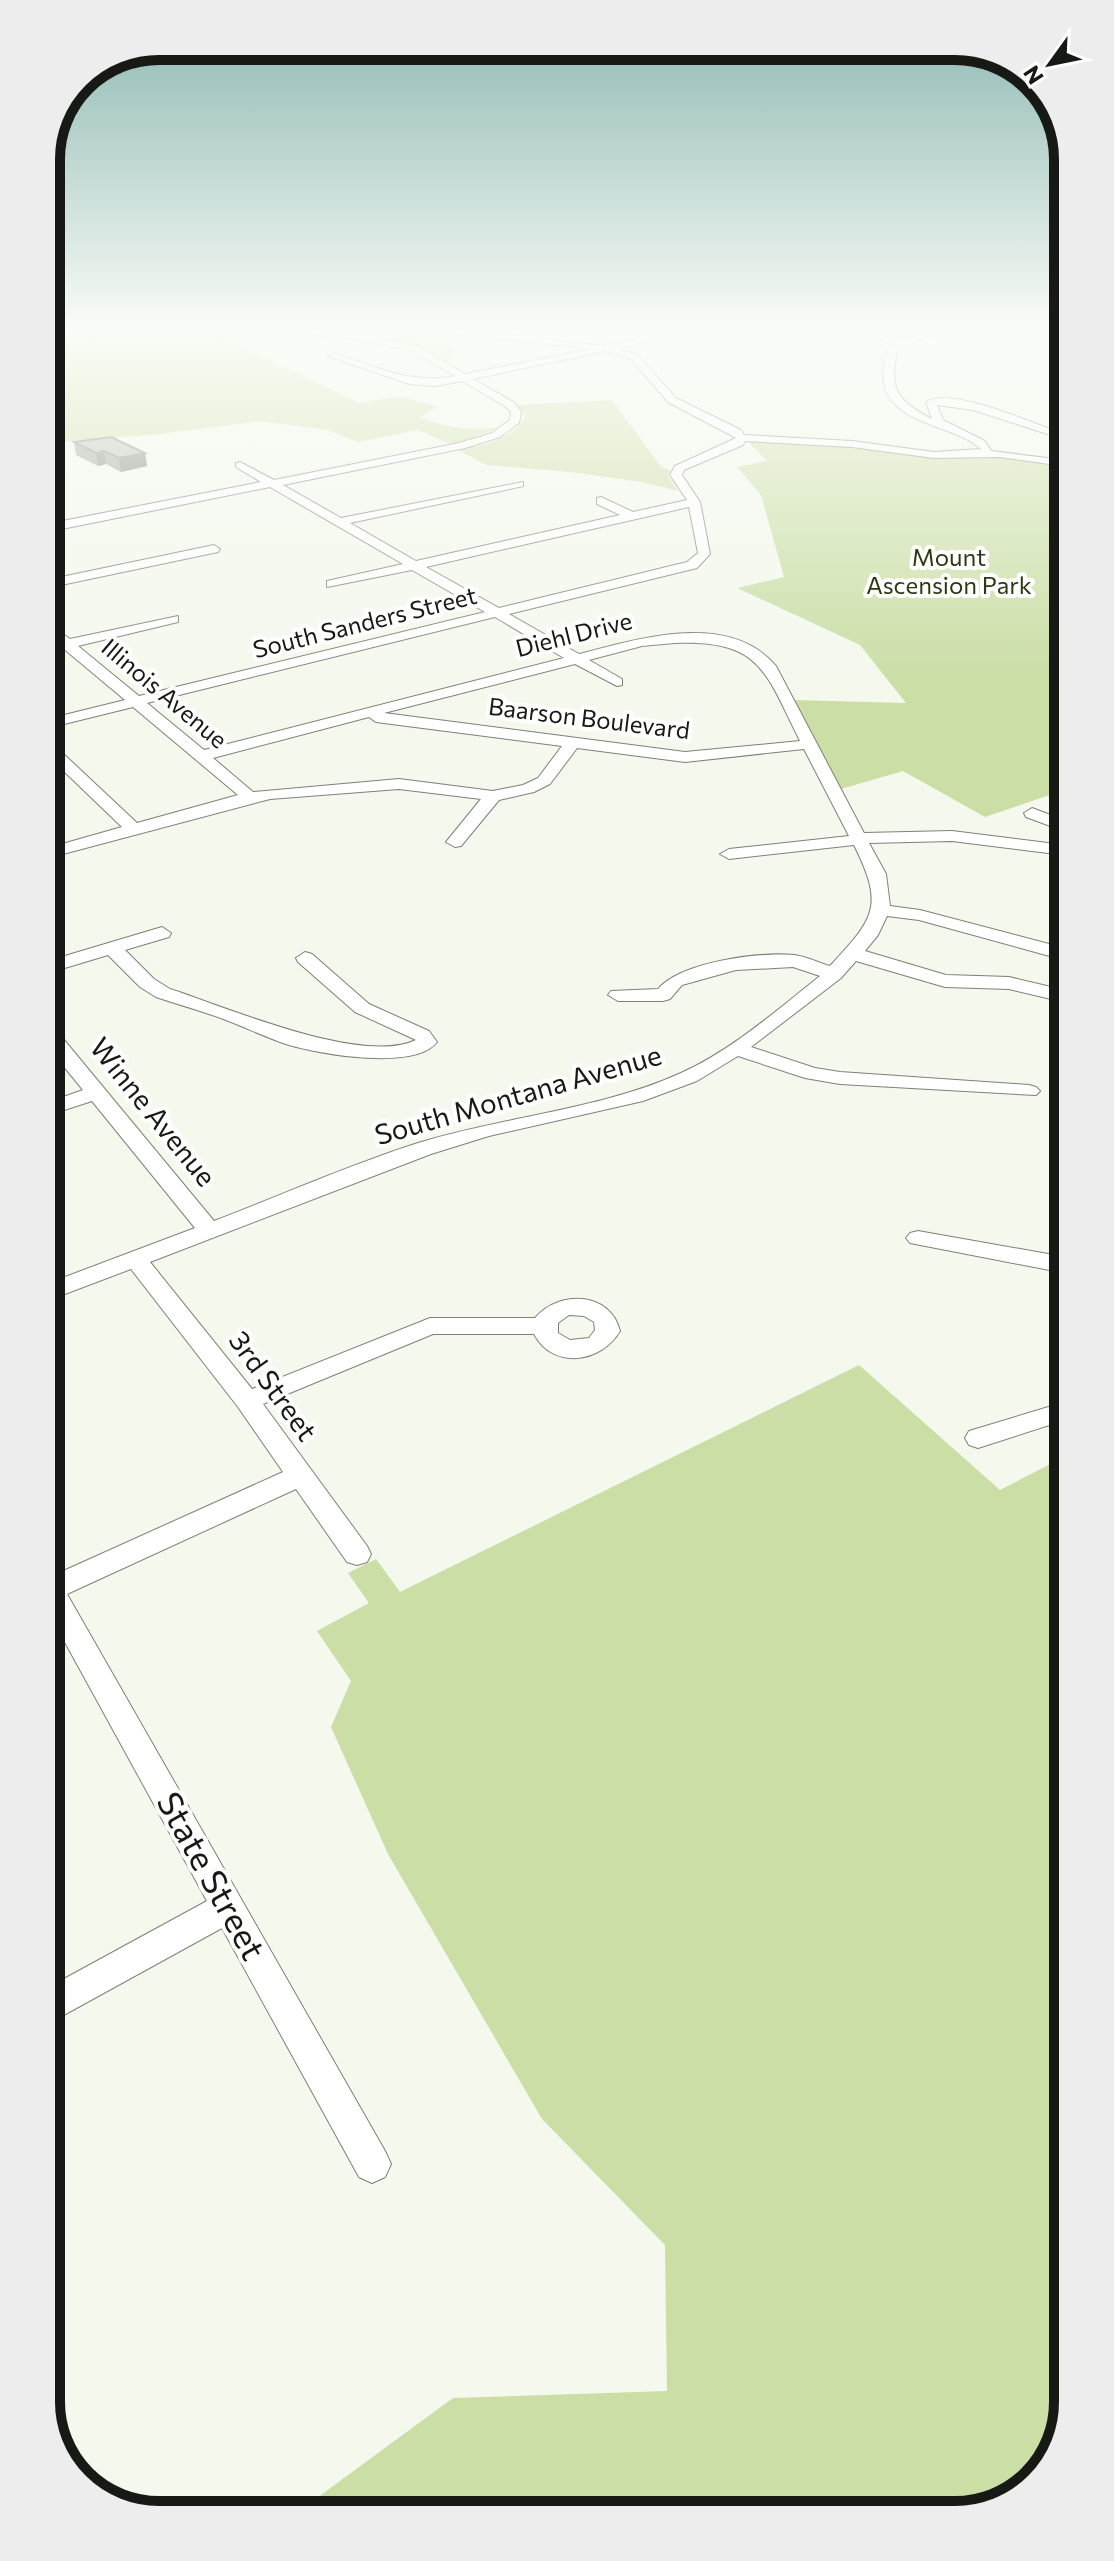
<svg xmlns="http://www.w3.org/2000/svg" width="1114" height="2561" viewBox="0 0 1114 2561" font-family="Commissioner,sans-serif">
	<rect width="100%" height="100%" fill="#f4f8ed"/>
	<!-- green -->
	<path fill="#cadea5" d="M90 328H202L359 403 401 396 438 407 419 417C447 428 469 430 499 428L452 445 418 430 358 442 328 430 260 421 159 434 47 443V345L103 335Z
		M268 328H373L454 347 450 363C395 332 330 332 268 328Z
		M612 400 662 468 670 470 668 477 678 491 642 482 571 472 486 465 458 450C482 445 512 440 525 417L517 405Z
		M755 441 856 446 915 455H984L1063 460 1064 790 985 817 903 771 841 789 793 700 906 703 860 645 737 588 784 577 761 495 737 467 767 461 749 442Z
		M859 1365 1000 1490 1066 1456 1068 2402 1045 2470 991 2509 313 2514 310 2503 453 2398 667 2391 665 2245 542 2119 388 1854 331 1727 351 1681 317 1631 369 1603 348 1573 376 1559 400 1592Z"/>
	<g fill="none" stroke-linecap="round" stroke-linejoin="round">
		<defs>
			<path id="minor" d="M248 328 355 333 418 347 465 374 591 349 455 334 458 329 605 346 643 336 646 328H654L650 340 619 349 637 355 676 398 741 430 744 435 852 441 934 452 981 449C952 422 882 426 883 372 883 363 887 349 894 344L848 328C866 327 890 342 904 339 926 336 944 328 967 328L923 338 898 349C888 388 896 400 932 419L926 402C952 386 1032 424 1063 433V439L973 410 937 405 943 420 985 441 991 451 1063 460V466L1000 457 934 458 852 447 745 441 743 445 684 470 682 475 700 502 710 554 697 568 509 614 579 654C638 639 729 610 776 666L864 833 952 831 1064 845V855L952 841 869 843 886 874 890 906 920 910 1064 948V960L919 920 887 916 878 935 865 951 946 975 1009 977 1064 990V1002L1009 989 945 987 856 961 841 978 751 1047 815 1068 840 1072 1029 1085 1036 1087 1040 1091 1036 1095 840 1084 805 1078 738 1056 697 1081 643 1101 489 1136 431 1154 150 1262 252 1389 430 1318H535C559 1289 611 1292 620 1331 601 1363 553 1370 534 1334H433L263 1404 367 1546 371 1554 367 1562 357 1565 347 1562 296 1489 67 1594 385 2151 391 2164 385 2177 372 2183 359 2177 222 1928 51 2022V1986L207 1901 50 1615V1577L283 1472 238 1407 131 1269 49 1300V1283L195 1228 92 1101 49 1115V1102L83 1090 48 1047V1027L55 1029 214 1221C282 1195 349 1165 418 1143 502 1117 603 1109 681 1073 732 1050 777 1010 820 976L793 967 736 970 682 985 670 999 663 1001H618L608 995 611 991 658 989C681 962 758 952 794 955 806 956 819 963 830 966 874 918 885 907 854 845L729 859 720 854 729 849 849 836 804 749 685 762 577 748 550 784 534 792 499 800 461 846 455 847 446 842 481 799 399 789 270 799 48 858V848L122 827 48 756V743L54 745 137 823 238 795 133 707 48 728V719L125 700 64 649H53L51 646 57 642 47 634V623L70 639 178 616V622L78 646 139 696 485 612 412 570 327 587V581L403 564 270 487 47 532V524L261 482 236 467V463L240 462 274 480 459 443 492 433 510 420 511 412 505 406 462 381 436 386 409 384 328 356 336 354C376 367 413 385 455 376L412 351 355 339ZM605 351 631 359 668 402 736 438 675 466 670 475 687 500 633 512 601 497 597 498V504L620 515 416 561 350 523 519 487 523 486V482L341 518 283 485 465 448 500 437 519 423 521 411 513 402 473 379ZM689 507 698 553 687 562 499 608 426 567ZM495 617 564 658 204 750 147 703ZM675 643C762 640 765 672 800 741L685 752 384 713 575 664 617 686 622 685V679L589 660 642 646ZM369 717 376 722 562 746 538 778 523 785 493 791 399 779 253 792 213 758ZM569 1315 584 1316 594 1322 595 1330 589 1338 570 1340 558 1333V1323Z
				M47 333 52 336 50 339 47 340Z
				M214 545 220 549 218 552 47 588V580Z
				M1032 808 1064 820V831L1026 817 1024 813Z
				M162 927 171 933 169 937 125 950 154 979 170 989C226 1007 362 1066 416 1040L355 1012 298 962 296 958 305 952 312 954 369 1004 429 1031 437 1042C415 1071 320 1054 289 1045 267 1038 247 1028 226 1020 203 1011 179 1005 156 997L140 987 108 955 48 973V961Z
				M918 1231 1065 1257V1273L910 1243 906 1238 910 1233Z
				M1065 1402V1420L978 1448 969 1445 965 1438 969 1431Z"/>
		</defs>
		<!-- minor casing -->
		<use href="#minor" stroke="#7d8178" stroke-width="2"/>
		<!-- minor -->
		<use href="#minor" fill="#fff" fill-rule="evenodd"/>
	</g>
	<!-- wall -->
	<path fill="#9da098" d="M74 442 145 453 147 466 121 472 106 464 98 466 76 455Z"/>
	<!-- shaded-wall -->
	<path fill="#80827c" d="M104 451 106 464 98 466 96 453Z
		M145 453 147 466 121 472 119 458Z"/>
	<!-- building -->
	<path fill="#b7bab1" stroke="#80827c" stroke-width="2" d="M111 437 145 453 119 458 104 451 96 453 74 442Z"/>
	<!-- sky -->
	<linearGradient id="sky" x2="0" y2="1"><stop stop-color="#89b5b0"/><stop offset="0.48" stop-color="#fafcf7"/><stop offset="1" stop-color="#fafcf7" stop-opacity="0"/></linearGradient>
	<rect width="1114" height="686" fill="url(#sky)"/>
	<g text-anchor="middle" stroke-width="8" stroke-linejoin="round" paint-order="stroke">
		<!-- far-park labels -->
		<g font-size="24" fill="#2c3812" stroke="#fff">
			<text x="949" y="566">Mount<tspan x="949" dy="28">Ascension Park</tspan></text>
		</g>
		<!-- far-street labels -->
		<g font-size="24" fill="#171915" stroke="#fff">
			<text transform="translate(365 623) rotate(-14)" y="8">South Sanders Street</text>
			<text transform="translate(574 635) rotate(-14)" y="8">Diehl Drive</text>
			<text transform="translate(164 694) rotate(40)" y="8">Illinois Avenue</text>
			<text transform="translate(589 719) rotate(7)" y="8">Baarson Boulevard</text>
		</g>
		<!-- street labels -->
		<g font-size="28" fill="#171915" stroke="#fff">
			<text transform="translate(518 1095) rotate(-16)" y="10">South Montana Avenue</text>
			<text transform="translate(153 1112) rotate(51)" y="10">Winne Avenue</text>
			<text transform="translate(273 1386) rotate(54)" y="10">3rd Street</text>
		</g>
		<!-- near-street labels -->
		<g font-size="34" fill="#171915" stroke="#fff">
			<text transform="translate(211 1876) rotate(61)" y="12">State Street</text>
		</g>
	</g>
	<!-- crop -->
	<path d="M0 0H1114V2561H0ZM159 60H955A99 99 0 0 1 1054 159V2402A99 99 0 0 1 955 2501H159A99 99 0 0 1 60 2402V159A99 99 0 0 1 159 60Z" fill="#ecedec" fill-rule="evenodd"/>
	<path fill="none" stroke="#171915" stroke-width="10" d="M159 60H955A99 99 0 0 1 1054 159V2402A99 99 0 0 1 955 2501H159A99 99 0 0 1 60 2402V159A99 99 0 0 1 159 60Z"/>
	<!-- north arrow -->
	<g transform="translate(1050 64) rotate(237)" stroke="#ffffff" stroke-width="6" paint-order="stroke">
	<path d="M0-6L14 30L0 20L-14 30Z" fill="#171915"/>
	<text y="-12" font-size="22" font-weight="bold" text-anchor="middle" fill="#171915">N</text>
	</g>
</svg>
